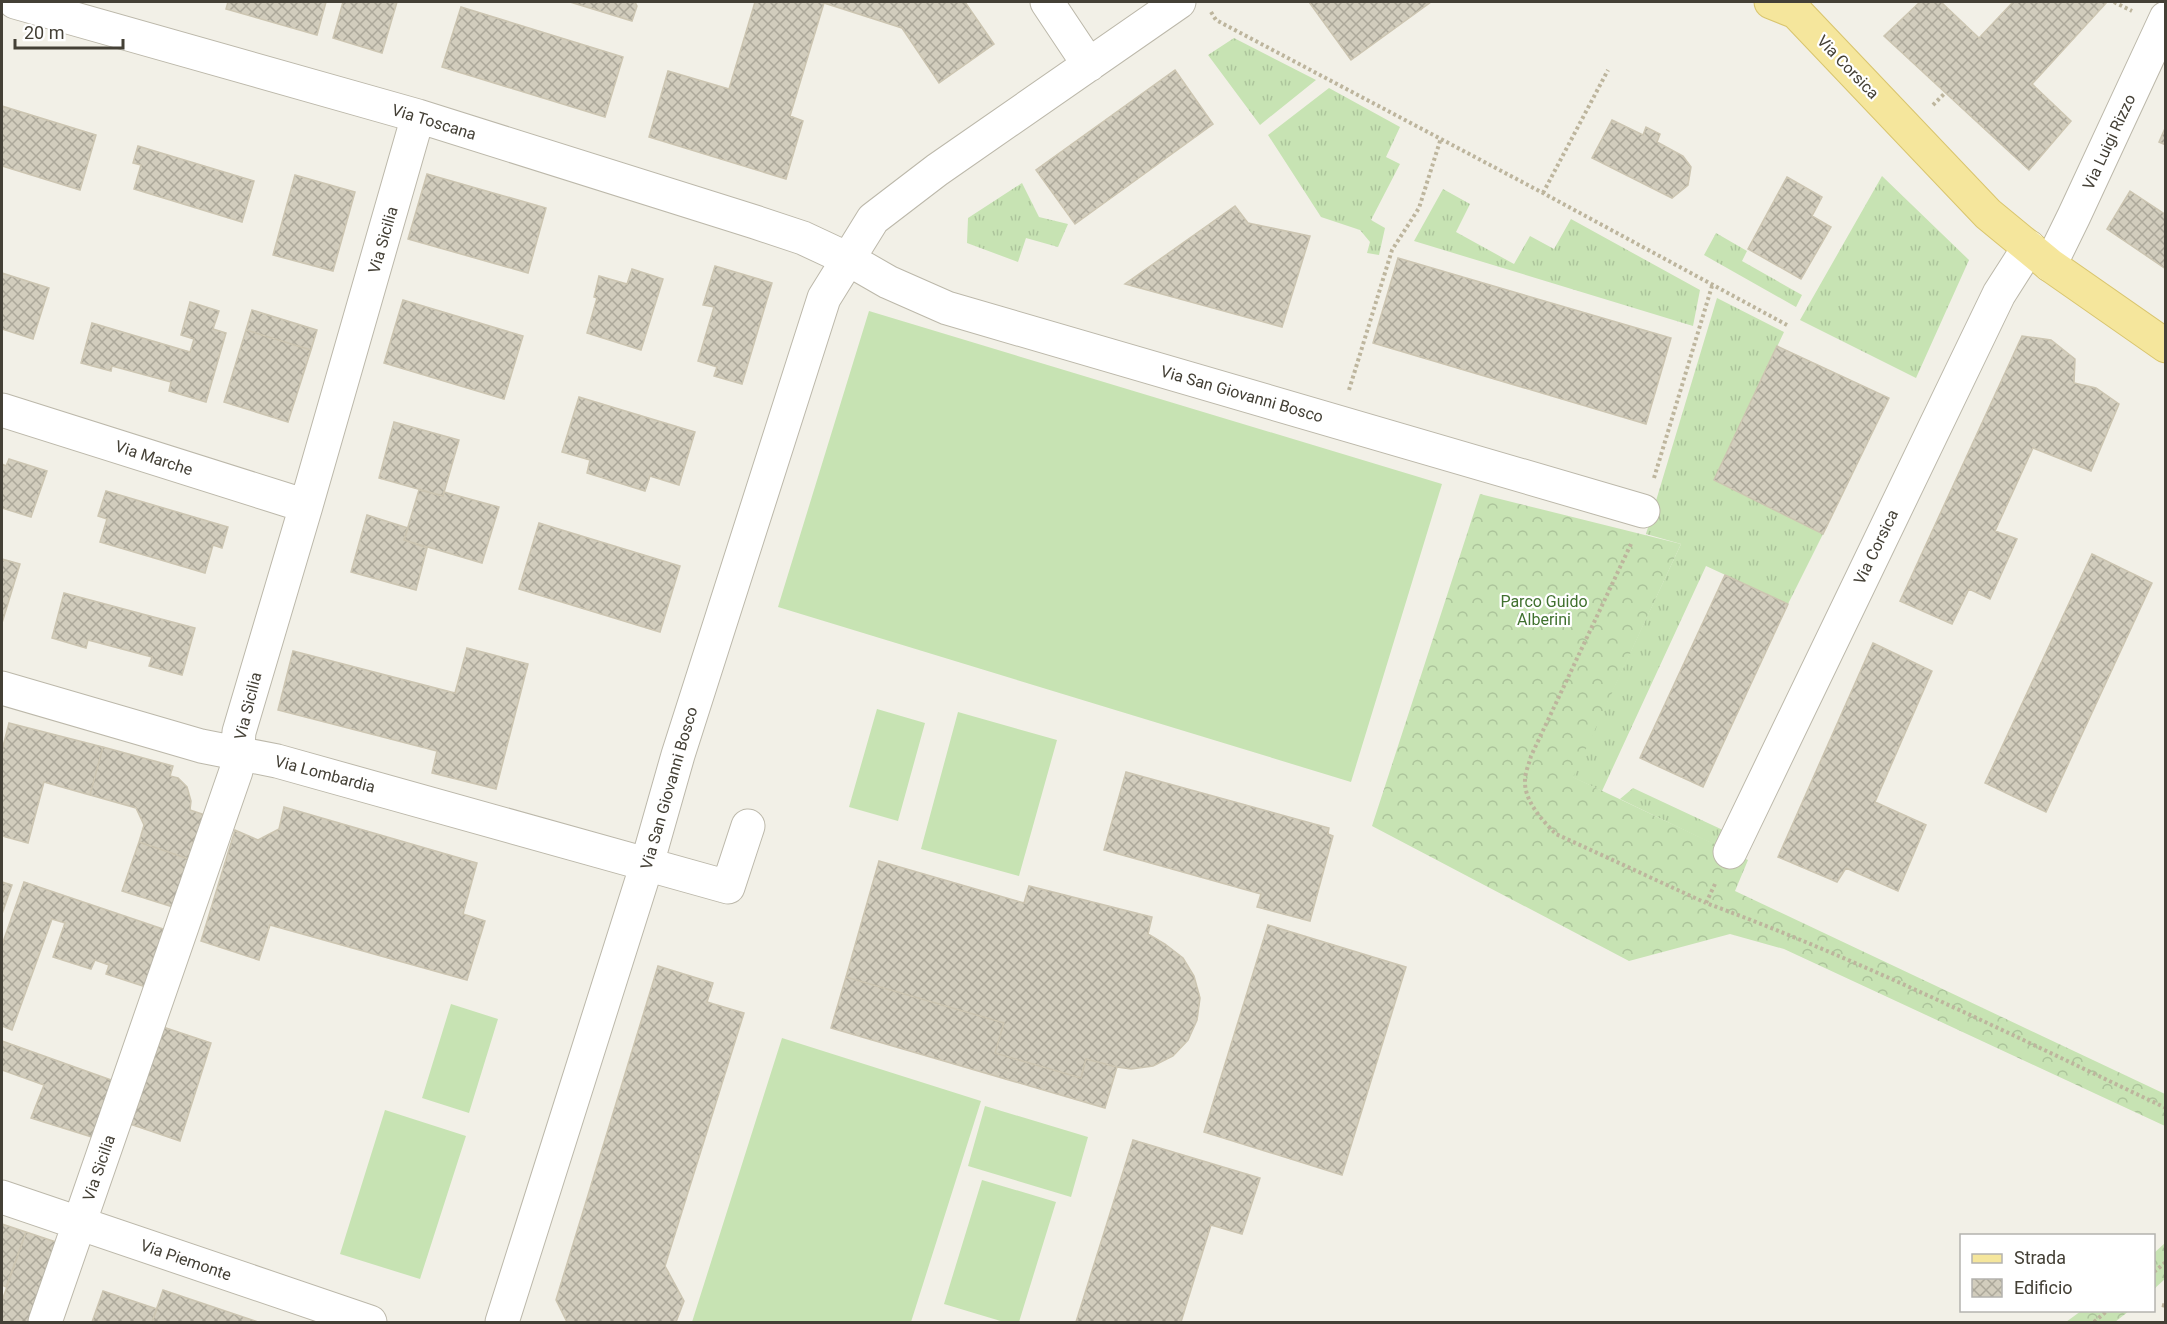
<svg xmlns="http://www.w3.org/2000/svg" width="2167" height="1324" viewBox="0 0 2167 1324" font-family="Roboto,sans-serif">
	<defs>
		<pattern id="grass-tufts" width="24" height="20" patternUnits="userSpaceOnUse" patternTransform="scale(1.5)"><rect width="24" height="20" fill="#c7e3b3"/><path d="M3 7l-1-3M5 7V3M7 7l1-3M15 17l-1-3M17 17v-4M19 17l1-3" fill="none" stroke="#acc49b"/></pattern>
		<pattern id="forest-crowns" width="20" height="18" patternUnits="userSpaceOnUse" patternTransform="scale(1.5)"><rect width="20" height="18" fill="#c7e3b3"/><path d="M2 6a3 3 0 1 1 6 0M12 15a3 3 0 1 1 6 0" fill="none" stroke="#acc49b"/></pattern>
		<pattern id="building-cross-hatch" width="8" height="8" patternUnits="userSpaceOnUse" patternTransform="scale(1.5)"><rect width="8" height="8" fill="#d2cdbd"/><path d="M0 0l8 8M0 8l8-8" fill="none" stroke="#aca89a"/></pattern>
	</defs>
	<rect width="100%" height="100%" fill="#f2f0e7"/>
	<path fill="url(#grass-tufts)" d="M1234,38L1316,80L1260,125L1208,55Z
		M1329,88L1400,127L1386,157L1400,164L1371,220L1385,228L1379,255L1367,253L1370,242L1360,230L1321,217L1268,135Z
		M1882,176L1969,260L1916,378L1800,320Z
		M1022,183L1039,217L1068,224L1058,247L1026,238L1018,262L967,243L968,218Z
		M1443,189L1470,204L1456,232L1514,264L1530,236L1554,249L1571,219L1700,290L1693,326L1414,241Z
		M1716,233L1747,251L1742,261L1802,295L1796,307L1704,255Z
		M1717,298L1784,332L1714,480L1823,534L1788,604L1706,566L1602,791L1572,777L1681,544L1646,534Z
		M1633,788L1725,831L1717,846L1620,799Z"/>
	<path fill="url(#forest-crowns)" d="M1480,494L1681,544L1573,777L1748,860L1735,891L2165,1094V1126L1784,949L1730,934L1629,961L1372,826Z
		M2165,1243V1279L2154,1289V1253Z
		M2081,1311V1310L2129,1311L2115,1322H2066Z"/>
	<path fill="#c7e3b3" d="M869,311L1442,484L1351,782L778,607Z
		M877,709L925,723L898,821L849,807Z
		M958,712L1057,740L1019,876L921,849Z
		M451,1004L498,1019L469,1113L422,1098Z
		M782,1038L981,1101L911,1322H692Z
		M985,1106L1088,1137L1071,1197L968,1166Z
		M385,1110L466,1136L420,1279L340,1254Z
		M982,1180L1056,1202L1019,1322H1004L944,1304Z"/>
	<path fill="url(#building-cross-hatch)" stroke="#ccc5b1" stroke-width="1.5" d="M228,2H326L317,35L226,9Z
		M343,2H397L382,53L333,38Z
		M570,2H635L637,6L632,21Z
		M755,2H965L994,44L939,83L902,28L824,3L790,116L803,121L786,179L649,137L668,71L729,89Z
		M1309,2H1431L1351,60Z
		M1920,2H1941L1979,38L2013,2H2107L2032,84L2071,121L2029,170L1884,36Z
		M461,7L623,57L605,117L442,67Z
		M1175,70L1213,124L1075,224L1036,170Z
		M2,106L96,135L80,190L2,166Z
		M1612,120L1643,135L1646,127L1660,134L1657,142L1683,156L1691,167L1688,185L1672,198L1592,158Z
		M2166,126V145L2159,142Z
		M138,146L254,181L242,222L134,189L141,165L133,163Z
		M427,174L546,208L528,273L408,239Z
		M295,175L355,192L333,271L273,255Z
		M1787,177L1822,197L1812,216L1831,227L1801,279L1748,249Z
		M2130,191L2166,215V269L2107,229Z
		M1235,206L1248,223L1310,236L1282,327L1125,284Z
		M1398,258L1671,338L1646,424L1373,343Z
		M715,266L772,283L742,384L714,376L717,367L698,361L714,307L703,305Z
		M632,269L663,279L641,350L587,333L597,298L594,297L599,276L627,284Z
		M2,273L49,288L33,339L2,329Z
		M403,300L523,336L504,399L384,363Z
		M190,302L219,311L213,329L226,333L206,402L169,391L171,382L112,366L111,371L81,363L92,323L190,352L194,339L181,335Z
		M252,310L317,330L311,350L246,330Z
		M246,330L311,350L288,422L224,402Z
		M2022,336L2051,340L2075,359L2074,383L2096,388L2119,404L2091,471L2033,448L1995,531L2017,539L1990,599L1969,589L1952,624L1900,601Z
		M1777,346L1889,398L1823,534L1714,480Z
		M579,397L695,432L679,485L650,476L645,491L587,473L590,460L562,452Z
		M394,422L459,440L443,496L379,478Z
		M9,459L47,471L31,517L2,508V464L6,466Z
		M419,490L443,496L444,492L499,507L482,563L404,540Z
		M106,491L228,527L222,548L213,545L205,573L100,542L107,519L98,516Z
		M367,515L408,528L404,540L427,548L416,590L351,572Z
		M539,523L680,566L660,632L519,589Z
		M2092,554L2152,583L2046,812L1985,783Z
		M2,559L20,564L2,623Z
		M1725,575L1788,604L1703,787L1640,758Z
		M64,593L195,628L182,675L149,666L152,657L88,640L86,648L52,638Z
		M1873,643L1932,671L1875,802L1926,825L1898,891L1846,868L1837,882L1778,857Z
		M467,648L528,664L496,789L432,773L437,751L278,710L293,651L455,693Z
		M9,723L103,747L90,795L44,782L28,843L2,836V750Z
		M103,747L173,766L170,776L178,778L187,787L191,801L190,810L205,815L189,859L139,842L144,825L136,808L90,795Z
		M1126,772L1329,828L1328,834L1333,836L1310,921L1257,907L1261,894L1104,850Z
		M284,807L477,863L463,914L485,921L467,980L270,925L259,960L201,941L235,830L258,840L279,829Z
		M139,842L189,859L173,907L122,891Z
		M879,861L1024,903L1029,886L1152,917L1148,934L1165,944L1183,958L1194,976L1200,998L1197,1020L1188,1040L1173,1056L1153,1066L1131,1069L1117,1067L1086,1059L1081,1078L995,1053L1004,1023L846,977Z
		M2,882L12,885L2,914Z
		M24,882L166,930L146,987L106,974L109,965L95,960L91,969L53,957L65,923L52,919L12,1030L2,1026V945Z
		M1268,925L1406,967L1342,1175L1204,1132Z
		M658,966L713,983L707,1002L744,1013L665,1266L684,1301L676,1322H567L556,1300Z
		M846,977L1004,1023L995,1053L1081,1078L1086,1059L1117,1067L1105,1108L831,1028Z
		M160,1026L211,1043L180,1141L127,1123Z
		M2,1041L114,1081L95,1138L31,1118L44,1085L2,1070Z
		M1133,1140L1260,1178L1242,1234L1211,1225L1181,1322H1076Z
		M2,1224L26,1232L6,1287L2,1285Z
		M26,1232L56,1242L28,1322H2V1301Z
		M163,1290L258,1322H152Z
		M103,1291L157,1309L152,1322H92Z"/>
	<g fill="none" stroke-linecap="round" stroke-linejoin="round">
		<defs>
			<path id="minor" d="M15,2L418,116L755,222L803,238L848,259L888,282L947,308L1643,511
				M1047,2L1089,65
				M2050,265L2074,216L2166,18
				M2,410L306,506
				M2,688L201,746L277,761L728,887L748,826
				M1730,852L1999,294L2029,247
				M2,1197L370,1322
				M45,1322L236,771L239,732L306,506L418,116
				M502,1322L647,864L678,755L824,298L873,219L937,170L1179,2"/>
			<path id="major" d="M1771,2L1796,12L1988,214L2050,265L2166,346"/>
		</defs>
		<use href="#minor" stroke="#bcb8aa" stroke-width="35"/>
		<use href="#major" stroke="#d9c56e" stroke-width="35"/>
		<path stroke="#bdb59d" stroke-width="4" stroke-dasharray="3 3" stroke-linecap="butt" d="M2114,2L2132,11
			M1211,12L1216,20L1543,193L1787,325
			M1933,105L1945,93
			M1543,193L1608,70
			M1349,390L1392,250L1419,208L1441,138
			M1654,478L1712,286
			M1631,544L1531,756C1529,764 1525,773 1525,780C1524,801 1542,820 1556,834L1706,903
			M1715,884L1706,903C1864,961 2014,1036 2166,1108
			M2154,1272L2166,1262
			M2162,1305L2166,1306
			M2094,1322L2108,1310"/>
		<use href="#minor" stroke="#fff" stroke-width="33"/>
		<use href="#major" stroke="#f5e69c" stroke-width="33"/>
	</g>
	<g text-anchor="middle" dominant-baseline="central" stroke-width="4.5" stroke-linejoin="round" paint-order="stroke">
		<g font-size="16" fill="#444036" stroke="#fff">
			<text transform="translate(1848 67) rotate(46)">Via Corsica</text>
			<text transform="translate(434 122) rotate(17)">Via Toscana</text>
			<text transform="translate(2109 142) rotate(-65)">Via Luigi Rizzo</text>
			<text transform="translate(383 240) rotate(-74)">Via Sicilia</text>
			<text transform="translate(1242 394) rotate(16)">Via San Giovanni Bosco</text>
			<text transform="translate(154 458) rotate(18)">Via Marche</text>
			<text transform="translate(1876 547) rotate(-64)">Via Corsica</text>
			<text transform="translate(248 706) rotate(-76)">Via Sicilia</text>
			<text transform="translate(325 774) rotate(15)">Via Lombardia</text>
			<text transform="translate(669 788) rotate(-74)">Via San Giovanni Bosco</text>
			<text transform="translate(99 1168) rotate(-71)">Via Sicilia</text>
			<text transform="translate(186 1260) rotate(19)">Via Piemonte</text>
		</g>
		<g font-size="16" fill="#40712f" stroke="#fff">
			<text x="1544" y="601">Parco Guido<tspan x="1544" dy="18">Alberini</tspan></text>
		</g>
	</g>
	<rect width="2167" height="1324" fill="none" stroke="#444036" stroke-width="6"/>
	<rect x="1960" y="1234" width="195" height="78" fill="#ffffff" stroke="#b4b3af" stroke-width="1.5"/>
	<rect x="1972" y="1254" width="30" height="9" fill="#f5e69c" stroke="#b4b3af" stroke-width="1.5"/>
	<text x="2014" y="1264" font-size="18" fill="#444036">Strada</text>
	<rect x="1972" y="1279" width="30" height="18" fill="url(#building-cross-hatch)" stroke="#b4b3af" stroke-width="1.5"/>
	<text x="2014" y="1294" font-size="18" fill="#444036">Edificio</text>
	<path d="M15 39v9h108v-9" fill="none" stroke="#444036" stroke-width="3"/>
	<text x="24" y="39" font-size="18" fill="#444036" stroke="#ffffff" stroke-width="4.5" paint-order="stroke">20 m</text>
</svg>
